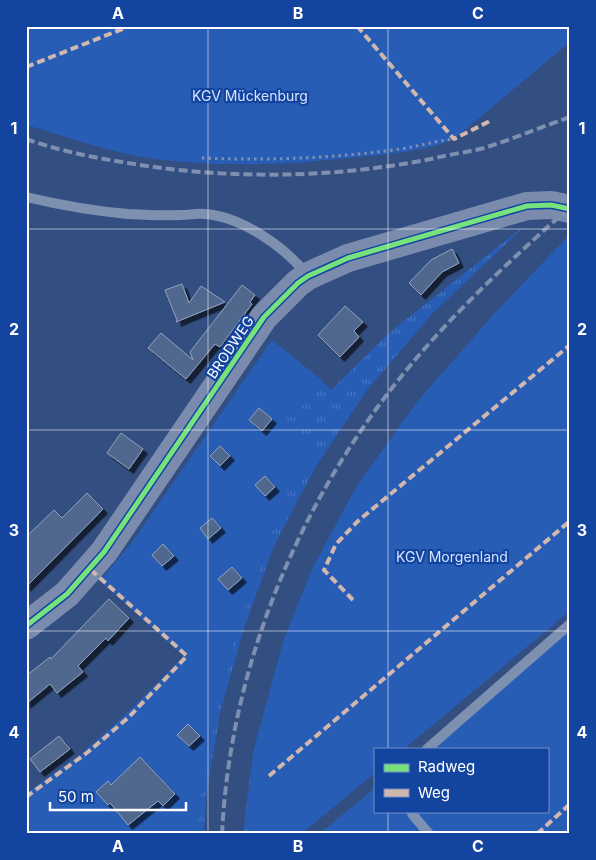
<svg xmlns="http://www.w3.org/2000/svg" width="596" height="860" viewBox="0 0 596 860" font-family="Inter,sans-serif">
	<defs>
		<pattern id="grass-tufts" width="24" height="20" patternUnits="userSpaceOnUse" patternTransform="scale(1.25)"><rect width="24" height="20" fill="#285db6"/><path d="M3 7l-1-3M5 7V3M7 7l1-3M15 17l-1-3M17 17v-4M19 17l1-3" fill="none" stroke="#4875c1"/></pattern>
		<filter id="shadow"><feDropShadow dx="4.5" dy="4.5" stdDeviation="0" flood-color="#0009"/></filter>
	</defs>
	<rect width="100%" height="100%" fill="#334e80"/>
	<path fill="url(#grass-tufts)" d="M528,223L433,313L367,390L316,466L274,546L245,625L220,713L206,798L204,834H196L206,757L235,637L284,498L313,452L280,414L318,377L331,390L390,332Z
		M253,752L247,834H243Z"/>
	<path fill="#285db6" d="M26,26H570V42L454,139C424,152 389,154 357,157C288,165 217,168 148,158C108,152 65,136 26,125Z
		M570,234V611L404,749H375V773L301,834H247L253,752L284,639L312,569L356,487L417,402L493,315Z
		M272,340L318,377L281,414L313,452L284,498L235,637L206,757L196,834H26V793L81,754L130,710L184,656L100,581L132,542Z
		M570,627V834H319L375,788V811H547V749H422Z"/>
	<path fill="#51678e" stroke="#93a3be" filter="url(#shadow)" d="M452,249L459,263L442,272L421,295L409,283L431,260Z
		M182,284L189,303L201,286L225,302L176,322L177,320L165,290Z
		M242,285L255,295L250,302L252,304L220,347L215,344L186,379L148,348L161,333L193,360L190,352Z
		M345,306L363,322L354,331L359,337L340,357L318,335Z
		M259,408L272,419L262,431L249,420Z
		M121,433L143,449L129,469L107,453Z
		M220,446L230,456L220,466L210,456Z
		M265,476L275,487L265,496L255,485Z
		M87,493L103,509L26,587V537L54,510L62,518Z
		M212,518L221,528L208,539L200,528Z
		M163,544L174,556L162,566L152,555Z
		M232,567L242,578L228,590L218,579Z
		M109,599L129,618L108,641L106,638L78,666L83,672L57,693L50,684L26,704V676L50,657L51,659Z
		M188,724L200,736L189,746L177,735Z
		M59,736L70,749L40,772L30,759Z
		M140,757L175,794L163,806L158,801L128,825L110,803L108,805L96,792L108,781L111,785Z"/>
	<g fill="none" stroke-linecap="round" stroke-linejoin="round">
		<path stroke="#7e90b0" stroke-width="3" stroke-dasharray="2.5 4" stroke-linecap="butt" d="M202,158C268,161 335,158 401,149C419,146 436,141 454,139"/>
		<path stroke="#7e90b0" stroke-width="10" d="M26,197C60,205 93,211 128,214C146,215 164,216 182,215C189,215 197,213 204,214C241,216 285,247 307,275
			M427,749L570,624
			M411,811L413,815L429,834"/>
		<path stroke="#7a8bae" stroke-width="28" d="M26,626L67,594L104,552L264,317L298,283L308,276L348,258L527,206L551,205L570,209"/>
		<path stroke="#7e8faf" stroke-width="4" stroke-dasharray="9 4" stroke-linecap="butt" d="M26,139C57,150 90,157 122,162C226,180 332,179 436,158C451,154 468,152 484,148C513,139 541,127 570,117
			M222,834C230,665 301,496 409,367C457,309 514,257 570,207"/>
		<path stroke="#d1b7ad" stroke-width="4" stroke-dasharray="8 4" stroke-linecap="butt" d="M357,26L454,139L490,121
			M26,67L130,26
			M353,600L324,570L336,544L358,521L570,345
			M269,776L570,521
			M26,797L88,752L129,717L187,656L90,569
			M537,834L570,804"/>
		<defs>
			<path id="cycleway" d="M26,626L67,594L104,552L264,317L298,283L308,276L348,258L527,206L551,205L570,209"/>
		</defs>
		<use href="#cycleway" stroke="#1345a0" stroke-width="8"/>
		<use href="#cycleway" stroke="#77e17e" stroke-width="5"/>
	</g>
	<path fill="none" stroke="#fff" stroke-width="1" stroke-opacity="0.55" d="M208,26V834M388,26V749M26,229H570M26,430H570M26,631H570M388,811V834"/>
	<g text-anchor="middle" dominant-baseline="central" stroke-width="4.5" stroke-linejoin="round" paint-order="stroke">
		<g font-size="14" fill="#d5e4fe" stroke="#1345a0">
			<text x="250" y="95">KGV Mückenburg</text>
			<text x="452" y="556">KGV Morgenland</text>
		</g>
		<g font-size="14" fill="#fff" stroke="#1345a0">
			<text transform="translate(230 347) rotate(-56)">BRODWEG</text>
		</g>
	</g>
	<rect width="596" height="860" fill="none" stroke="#1345a0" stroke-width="55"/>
	<rect x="374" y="748" width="175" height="65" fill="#1345a0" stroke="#718fc6"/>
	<rect x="384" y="764" width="25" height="8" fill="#77e17e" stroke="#718fc6"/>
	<text x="418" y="772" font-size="15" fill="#ffffff">Radweg</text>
	<rect x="384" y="789" width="25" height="8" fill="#d1b7ad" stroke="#718fc6"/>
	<text x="418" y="798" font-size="15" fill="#ffffff">Weg</text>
	<path d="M50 802v8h136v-8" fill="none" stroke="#ffffff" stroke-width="2.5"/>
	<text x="58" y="802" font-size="15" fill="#ffffff" stroke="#1345a0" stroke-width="4" paint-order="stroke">50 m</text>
	<rect x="28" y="28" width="540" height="804" fill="none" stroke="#fff" stroke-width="2"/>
	<g font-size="16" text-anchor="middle" font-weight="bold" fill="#fff">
		<text x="118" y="19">A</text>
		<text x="298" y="19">B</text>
		<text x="478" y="19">C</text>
		<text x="14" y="134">1</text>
		<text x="582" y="134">1</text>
		<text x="14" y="335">2</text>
		<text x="582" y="335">2</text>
		<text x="14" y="536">3</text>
		<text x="582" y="536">3</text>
		<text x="14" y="738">4</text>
		<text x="582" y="738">4</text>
		<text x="118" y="852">A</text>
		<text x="298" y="852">B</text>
		<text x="478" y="852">C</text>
	</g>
</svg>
